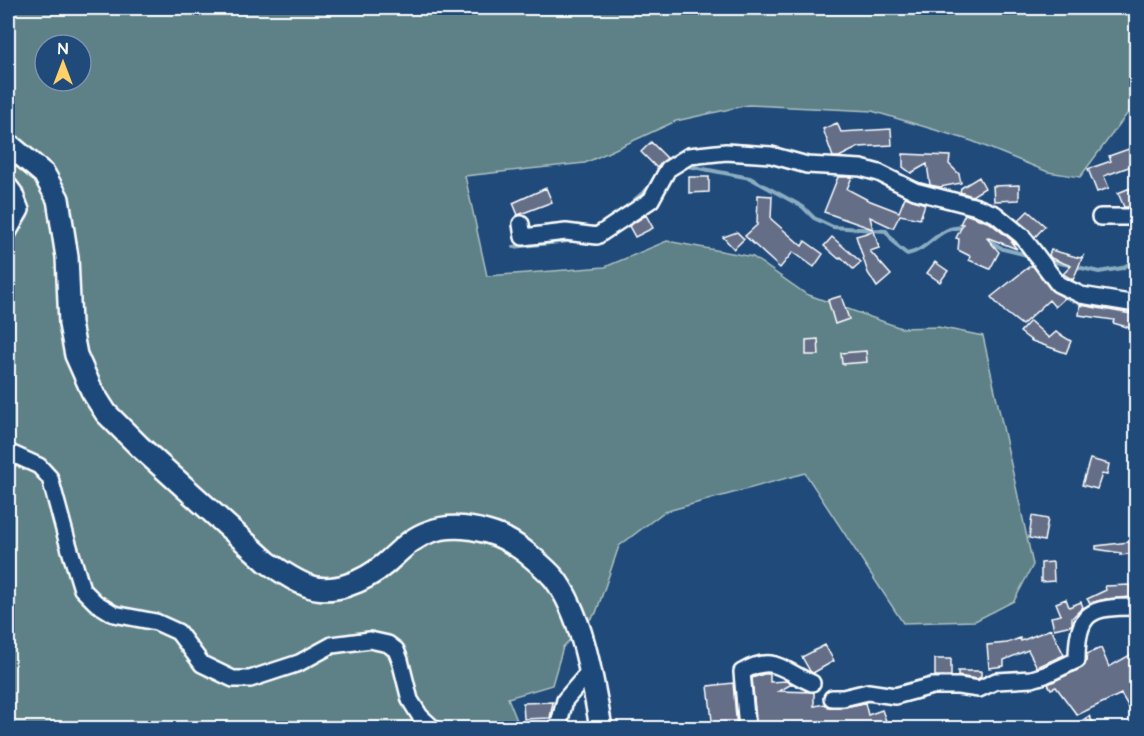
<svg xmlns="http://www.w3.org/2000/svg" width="1144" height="736" viewBox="0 0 1144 736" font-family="'Architects Daughter',sans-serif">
	<rect width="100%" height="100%" fill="#1f4a7a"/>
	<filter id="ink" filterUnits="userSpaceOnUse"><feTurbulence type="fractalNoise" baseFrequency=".0167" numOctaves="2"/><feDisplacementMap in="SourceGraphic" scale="12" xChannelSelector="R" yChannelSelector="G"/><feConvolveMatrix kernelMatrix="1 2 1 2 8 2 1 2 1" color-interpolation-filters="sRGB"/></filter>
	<g filter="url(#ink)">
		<path fill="#5d8186" stroke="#aec0c2" stroke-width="1.5" fill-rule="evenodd" d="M8,8H1136V102L1080,177L1048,172L972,141L872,111L748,105L676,121L585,163L465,176L487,276L605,267L667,241L753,257L806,294L901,328L938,327L983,336L1033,565L1014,601L975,621L903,623L805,473L664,512L619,546L596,613L563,647L552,685L508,698L520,728H8ZM45,45H81V81H45Z"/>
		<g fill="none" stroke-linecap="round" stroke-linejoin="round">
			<path stroke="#8badc1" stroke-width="4" d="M683,165L750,178L803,207L814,218L833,227L886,231L897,246L907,254C931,250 937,224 966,228
				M627,210C631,200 645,193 652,184
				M988,240L1003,249L1031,256
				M513,247L578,240
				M1047,260L1099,272L1122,268L1136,260"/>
		</g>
		<path fill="#656e87" stroke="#fff" stroke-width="1.5" d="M837,123L841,132L891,129L892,145L859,147L839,157H833L823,129Z
			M651,142L667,158L657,168L641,152Z
			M1137,146V164L1104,176L1109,188L1097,192L1088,169L1111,161L1109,156Z
			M903,154L950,156L949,164L959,174L961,183L940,187L930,185L927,164L911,173L903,167Z
			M689,177H709V192L689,193Z
			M838,177H852L847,189L868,200L899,212L905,197L925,204L920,219L900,215L893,228L870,217L873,229L824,212Z
			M979,177L985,188L972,196L960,192L961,188Z
			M1019,185V200L994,201L993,186Z
			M546,188L552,202L518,215L513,203Z
			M1130,188L1137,204V207H1124L1118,193Z
			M758,195L772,196L771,219L802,246L805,241L823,254L814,267L793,252L780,268L745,236L757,225Z
			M1028,211L1045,226L1035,237L1018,221Z
			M965,214L990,223L1015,243L1016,244L1011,242L1017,249L986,237L999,252L990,269L969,260L970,256L958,250L959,239L956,238L963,224H960Z
			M646,215L653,228L635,237L629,226Z
			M874,231L879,248L870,251L891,275L877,287L868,273L856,236Z
			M737,232L744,239L734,249L723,237Z
			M832,237L861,262L853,269L841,257L839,259L824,246Z
			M1051,250L1080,258L1083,256L1073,280L1063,274L1071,266L1051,258L1049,255Z
			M935,262L948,271L940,282L927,273Z
			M1030,266H1033L1051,290L1065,298L1055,307L1049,300L1022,325L1005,312L991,297Z
			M841,296L849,319L835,324L828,300Z
			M1080,305L1137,315V330L1113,323L1114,320L1079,315Z
			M1030,321L1049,338L1056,332L1071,341L1066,353L1032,341L1020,332Z
			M818,339L819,355H806V340Z
			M866,351L867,362L842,364L841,353Z
			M1090,459L1109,464L1107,475L1102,474L1097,489L1082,485Z
			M1032,516L1048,519L1044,541L1029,538Z
			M1137,541V553L1120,555L1121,553L1096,549V546Z
			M1053,562L1054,581L1041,582V563Z
			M1130,585L1131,597L1106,599L1090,603L1087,599L1106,590L1105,586Z
			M1066,599L1069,607L1081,602L1083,607L1072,618V625L1054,629L1051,617L1061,615L1056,603Z
			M1051,629L1064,655L1037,667L1028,650L1004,660V666L989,668L987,645L1007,643L1020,638L1021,641Z
			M825,645L834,661L813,673L810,671L802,657Z
			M1101,648L1109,667L1137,651V721L1121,694L1077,715L1056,687L1051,689L1048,684L1082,668L1085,665L1087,654Z
			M935,659H951V676H935Z
			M958,671H981V677L977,679L958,676Z
			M764,674H770V682L786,681L792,684L779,691L814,692V706L825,704L828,707L840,708L865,703L868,715L882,710L889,729H757L752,678Z
			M733,683L737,729H713L708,686Z
			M553,702L550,718L524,719L523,703Z
			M1089,716L1097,729H1069Z"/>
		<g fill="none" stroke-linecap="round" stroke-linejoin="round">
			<defs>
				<path id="street" d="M8,184L14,192L21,210L8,233
					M1100,217H1136
					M521,224L523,237L566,232L597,236L651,200L668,169L689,156L726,152L771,155L807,165L861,168L879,173L915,191L977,207L995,214L1022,236L1058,284L1081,295L1136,304
					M8,452L39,466L50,478L66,537L82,589L96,603L114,614L156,622L178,632L202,664L233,679H250L299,663L332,645L370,640L388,644L396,650L400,660L410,700L420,716L433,728
					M832,698H843L868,692L895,696L932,686H958L979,689L996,681L1032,679L1045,675L1077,660C1077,611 1090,607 1136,607
					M558,728L565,700L589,672
					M747,728L742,672C774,653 783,671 812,683"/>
				<path id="secondary" d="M8,144L44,174L58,199L67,257L70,324L76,355L92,391L106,413L139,446L267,562C279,570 291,579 306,585C332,596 365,581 385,564C399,552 411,538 429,532C447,525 469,527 487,532C506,537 520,547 534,559C541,565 548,571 554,578C583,615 593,683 601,728"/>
			</defs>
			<use href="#street" stroke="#fff" stroke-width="20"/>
			<use href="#secondary" stroke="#fff" stroke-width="26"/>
			<use href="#street" stroke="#1f4a7a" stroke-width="15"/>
			<use href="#secondary" stroke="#1f4a7a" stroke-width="21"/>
		</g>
	</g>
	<rect width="1144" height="736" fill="none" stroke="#1f4a7a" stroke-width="30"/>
	<rect x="15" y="15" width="1114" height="706" fill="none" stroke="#fff" stroke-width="2" filter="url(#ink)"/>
	<g transform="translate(63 63)"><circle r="28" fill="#1f4a7a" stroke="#7992af" stroke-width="1.5"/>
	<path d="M0-4.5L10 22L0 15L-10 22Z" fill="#ffd166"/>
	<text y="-9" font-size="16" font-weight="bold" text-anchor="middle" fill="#ffffff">N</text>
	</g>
</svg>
